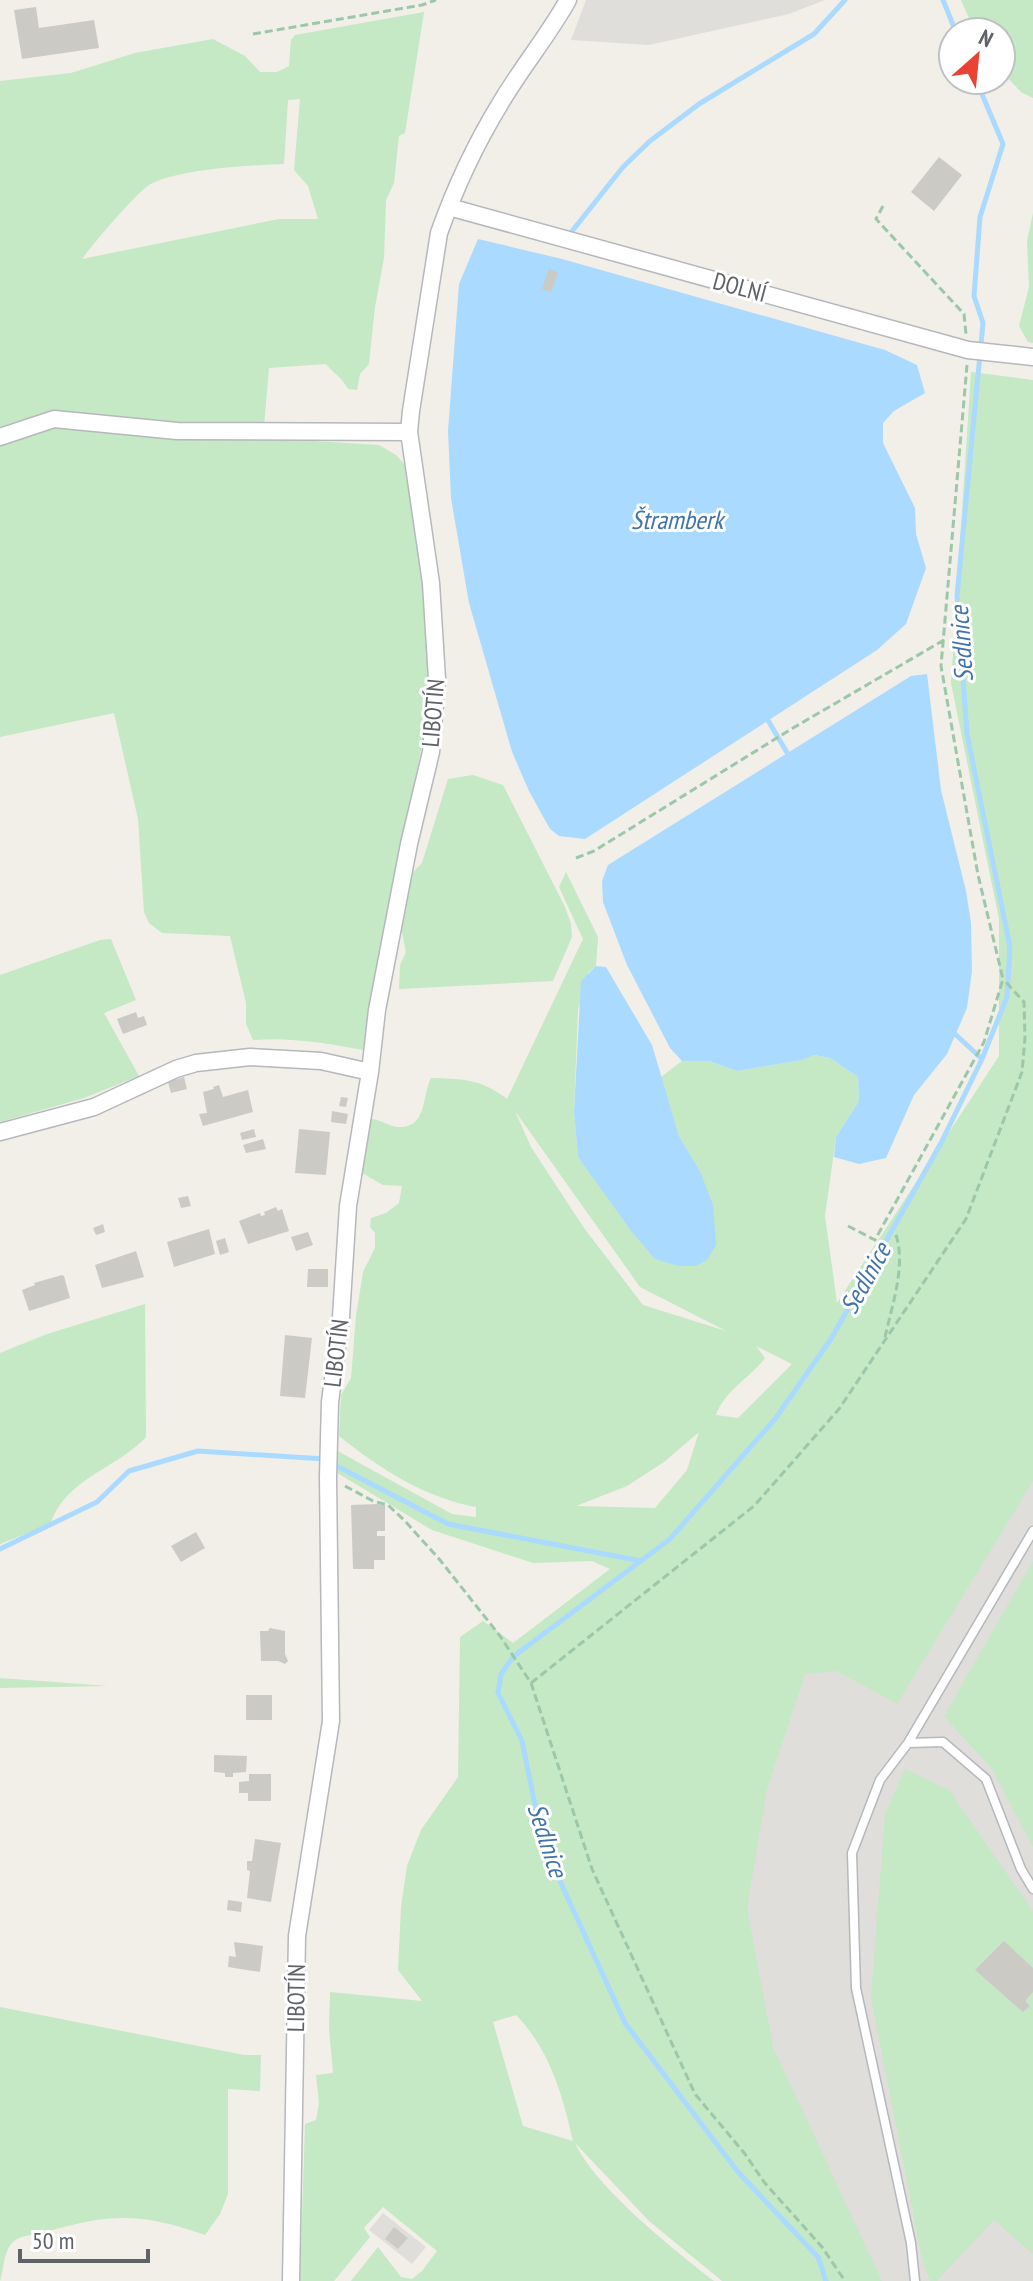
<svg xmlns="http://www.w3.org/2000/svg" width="1033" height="2281" viewBox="0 0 1033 2281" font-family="'PT Sans Narrow',sans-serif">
	<rect width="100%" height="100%" fill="#f1efe8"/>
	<path fill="#e0deda" d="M586,0H825L789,14L649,45L571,40Z
		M1033,1330V2281H854L818,2216L679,1737Z
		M383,2213L426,2247L412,2264L369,2230Z"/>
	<path fill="#c5e8c5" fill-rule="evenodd" d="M961,0H1033V98L1021,92L1001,71V32H975Z
		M424,12L405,133L399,136L394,183L386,200L384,258L375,307L369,364L360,374L357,390L348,389C342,377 334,374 326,364L269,368L263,438L379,445L396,455L406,466L426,599L429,660L426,724L363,1050C327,1043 289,1037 253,1040L246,1024V1003L230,936L162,933L149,923L144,912L138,819L114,713L0,737V81L71,73L135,53L213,39L245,56L260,72H277L289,66L291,40L295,35ZM300,99L294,170L308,186L318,219H279L82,259C93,244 135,194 149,185C176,169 252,165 284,164L288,100Z
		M1033,213V343L1028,342L1019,326L1029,287L1027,241Z
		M971,372L1033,380V1481L897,1704L837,1671L805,1674L767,1789L747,1908L773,2047L882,2281H722L649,2221L575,2143C595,2187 674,2250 714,2281H351L378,2247L401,2277L412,2279L422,2271L437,2251L383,2207L364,2228L370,2237L334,2281H300L305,2124L316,2120L319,2103L316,2075L333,2073L329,2029L330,1992L422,2001L398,1970L401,1907L407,1866L421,1830L458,1777L460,1637L483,1621L513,1643L610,1569L592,1561L533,1563L432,1530L334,1471V1449L452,1514L476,1517V1507C425,1498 379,1468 339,1436L341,1395L351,1378L356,1316L363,1272L375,1248V1233L370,1227L371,1218L386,1213L399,1203L402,1186L383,1185L362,1173L370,1119C381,1119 388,1127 400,1127C427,1127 422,1096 431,1078C463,1079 482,1079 507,1099L583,939L559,887L566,872L598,937L596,966L588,973L578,1010L574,1112L578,1157L606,1193L700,1171L679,1136L661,1077L682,1061H709L737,1071L802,1060L813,1055L830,1058L858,1077L859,1101L836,1137L825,1216L837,1303L999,1056V919L951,683ZM515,1111L640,1287L726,1331L643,1305L584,1228L531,1147ZM756,1346L792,1364L738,1418L716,1415C725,1390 749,1379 765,1358ZM699,1432L687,1470L655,1508L576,1506L627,1486L664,1462ZM516,2015C549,2048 563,2096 573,2141L523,2126L493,2022Z
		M473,775L503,785L565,907L571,924L572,937L553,981L399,989L400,965L406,952L399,918L413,872L422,863L448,779Z
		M111,939L136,1000L104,1013L139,1076L84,1098L0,1122V975L100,940Z
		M145,1304L146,1437C115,1470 67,1477 50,1524L0,1544V1353L47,1334Z
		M1033,1561V1847L992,1769L944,1716Z
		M0,1678L108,1686L0,1688Z
		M905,1769L949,1790L1033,1911V2254L994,2220L937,2281H930L922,2259L871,1997L885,1814Z
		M0,2007L244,2055H261L260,2091L228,2089V2194L220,2214L205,2235C143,2213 111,2213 49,2231C39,2234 21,2235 14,2241C3,2251 4,2269 0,2281Z"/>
	<path fill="#aadaff" d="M478,239L562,259L885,350L917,365L925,393L894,411L883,423V443L915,508L916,534L926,568L906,624L877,650L585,839L559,836L550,829L529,791L512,752L469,603L451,498L448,431L459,284Z
		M927,674L941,790L966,891L971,923L972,971L967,1008L947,1054L914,1095L886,1158L859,1164L834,1157L836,1137L859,1101L858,1077L830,1058L814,1055L802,1060L737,1071L709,1061H682L670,1048L627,965L603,902L602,881L608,865L911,676Z
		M596,966L606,967L652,1045L679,1136L700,1171L713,1205L716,1245L707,1260L696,1266H679L655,1259L632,1232L578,1157L574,1112L581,981Z"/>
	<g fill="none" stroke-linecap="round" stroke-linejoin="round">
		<path stroke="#aadaff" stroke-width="5" d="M943,0L956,32
			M569,235L623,167L650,141L699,104L814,34L845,0
			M766,717L789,756
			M954,1033L982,1059
			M333,1464L448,1524L641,1561
			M0,1549L97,1502L129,1471L198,1451L325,1459
			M826,2281L818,2257L738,2172L625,2023L543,1844L522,1741L498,1693L501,1674L514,1656L670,1539L775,1419L831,1339L941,1143L982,1059L1007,997L1010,947L967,734L957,596L983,323L974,296L980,217L1003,144L976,80"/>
	</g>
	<path fill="#cccac5" d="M36,7L39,28L94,20L99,48L22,59L14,10Z
		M939,157L962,175L934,211L911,192Z
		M549,269L558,273L551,292L542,289Z
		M136,1012L138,1018L144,1016L147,1025L123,1034L117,1019Z
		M184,1077L187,1089L171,1093L168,1082Z
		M219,1085L223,1097L248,1090L253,1112L203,1126L199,1114L207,1113L203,1092L214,1089L213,1087Z
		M341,1097L348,1098L346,1107L339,1106Z
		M332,1111L348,1114L346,1124L331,1122Z
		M254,1129L256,1137L242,1140L240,1133Z
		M299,1129L330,1132L326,1175L295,1173Z
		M263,1139L266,1149L246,1153L243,1145Z
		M188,1196L191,1206L181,1208L178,1198Z
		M276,1207L278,1211L282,1209L289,1231L248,1244L239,1221L260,1213L261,1216L265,1215L264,1212Z
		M103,1224L105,1232L96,1235L93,1228Z
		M209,1229L215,1254L174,1267L167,1242Z
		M308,1232L313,1245L296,1251L291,1237Z
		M225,1238L229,1252L220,1255L216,1241Z
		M136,1251L144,1277L102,1288L95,1265Z
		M308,1269H328V1287H307Z
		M62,1275L64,1276L70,1298L29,1311L22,1290L35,1285L34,1283Z
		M285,1335L312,1338L305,1398L280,1396Z
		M378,1504L385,1505V1531H377V1536H385V1560H374V1569H353L351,1505Z
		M196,1532L205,1548L181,1562L171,1546Z
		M270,1628L285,1631V1654L288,1661L285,1664L278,1661H261L260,1631H268Z
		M246,1695H272V1720H246Z
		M214,1755L247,1756L246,1772L233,1773V1777H225V1773L214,1772Z
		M249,1774H271V1801H248V1793H239V1782L249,1781Z
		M255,1839L281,1843L271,1902L247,1898L250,1871L247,1870V1861H252Z
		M228,1900L242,1902L241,1912L227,1910Z
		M1004,1941L1033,1968V1992L1025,2001L1030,2006L1023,2012L975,1970Z
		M234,1942L263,1946L260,1972L228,1967L229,1956L236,1957Z
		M394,2227L408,2238L398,2249L385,2239Z"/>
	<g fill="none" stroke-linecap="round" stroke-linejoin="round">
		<defs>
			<path id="lane" d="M908,1743L1033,1531
				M915,2281L911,2243L856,1988L852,1853L880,1780L908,1743L943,1742L986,1779L1021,1869L1033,1889"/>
			<path id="street" d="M449,207L968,350L1033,357
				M0,437L54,419L177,431L409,432
				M0,1132L94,1107L176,1069L196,1063L250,1057L321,1061L370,1072
				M291,2281L297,1936L331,1721L328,1477L330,1402L341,1317L348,1206L370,1072L377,1010L409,844L431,752L437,679L431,583L409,432L411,411L439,233C455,188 475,145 500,104C521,68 548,36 568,0"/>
		</defs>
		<use href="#lane" stroke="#b5b8bc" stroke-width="11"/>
		<use href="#street" stroke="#b5b8bc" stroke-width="19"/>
		<path stroke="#9cc7a9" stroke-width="3" stroke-dasharray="8 4" stroke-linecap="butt" d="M253,34L422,5L436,0
			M883,206L876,219L964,314L966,334
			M576,858L594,851L793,728L944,640
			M848,1226L875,1240L984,1042L1003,979L978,875L941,666L967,365
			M885,1337C892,1305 907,1264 895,1232
			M345,1486L373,1501L388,1505L405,1521L440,1560L500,1636L531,1683L592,1869L695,2094L745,2154L764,2182L822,2247L845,2281
			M531,1683L754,1506L839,1409L966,1219L1022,1072L1025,1038L1024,1002L1004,980"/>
		<use href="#lane" stroke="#fff" stroke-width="8"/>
		<use href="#street" stroke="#fff" stroke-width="16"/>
	</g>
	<g text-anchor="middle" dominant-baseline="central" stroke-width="6" stroke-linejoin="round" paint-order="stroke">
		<g font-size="24" fill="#5f6368" stroke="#fff">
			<text transform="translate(740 287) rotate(15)">DOLNÍ</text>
			<text transform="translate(433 713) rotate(-85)">LIBOTÍN</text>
			<text transform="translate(336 1353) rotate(-83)">LIBOTÍN</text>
			<text transform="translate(296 1998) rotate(-89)">LIBOTÍN</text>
		</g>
		<g font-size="26" font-style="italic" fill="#4174aa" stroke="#fff">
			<text x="677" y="519">Štramberk</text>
			<text transform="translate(961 644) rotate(-94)">Sedlnice</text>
			<text transform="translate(865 1278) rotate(-61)">Sedlnice</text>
			<text transform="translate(548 1840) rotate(72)">Sedlnice</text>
		</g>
	</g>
	<g transform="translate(977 56) rotate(27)"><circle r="38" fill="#ffffff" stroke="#bfc1c3" stroke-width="2"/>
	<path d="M0-6L14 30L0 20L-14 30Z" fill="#ea4335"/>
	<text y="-12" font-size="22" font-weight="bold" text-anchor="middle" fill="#5f6368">N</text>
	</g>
	<path d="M20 2249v12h128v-12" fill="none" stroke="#5f6368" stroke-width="4"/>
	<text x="32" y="2249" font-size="24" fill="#5f6368" stroke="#ffffff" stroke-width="6" paint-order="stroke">50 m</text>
</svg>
